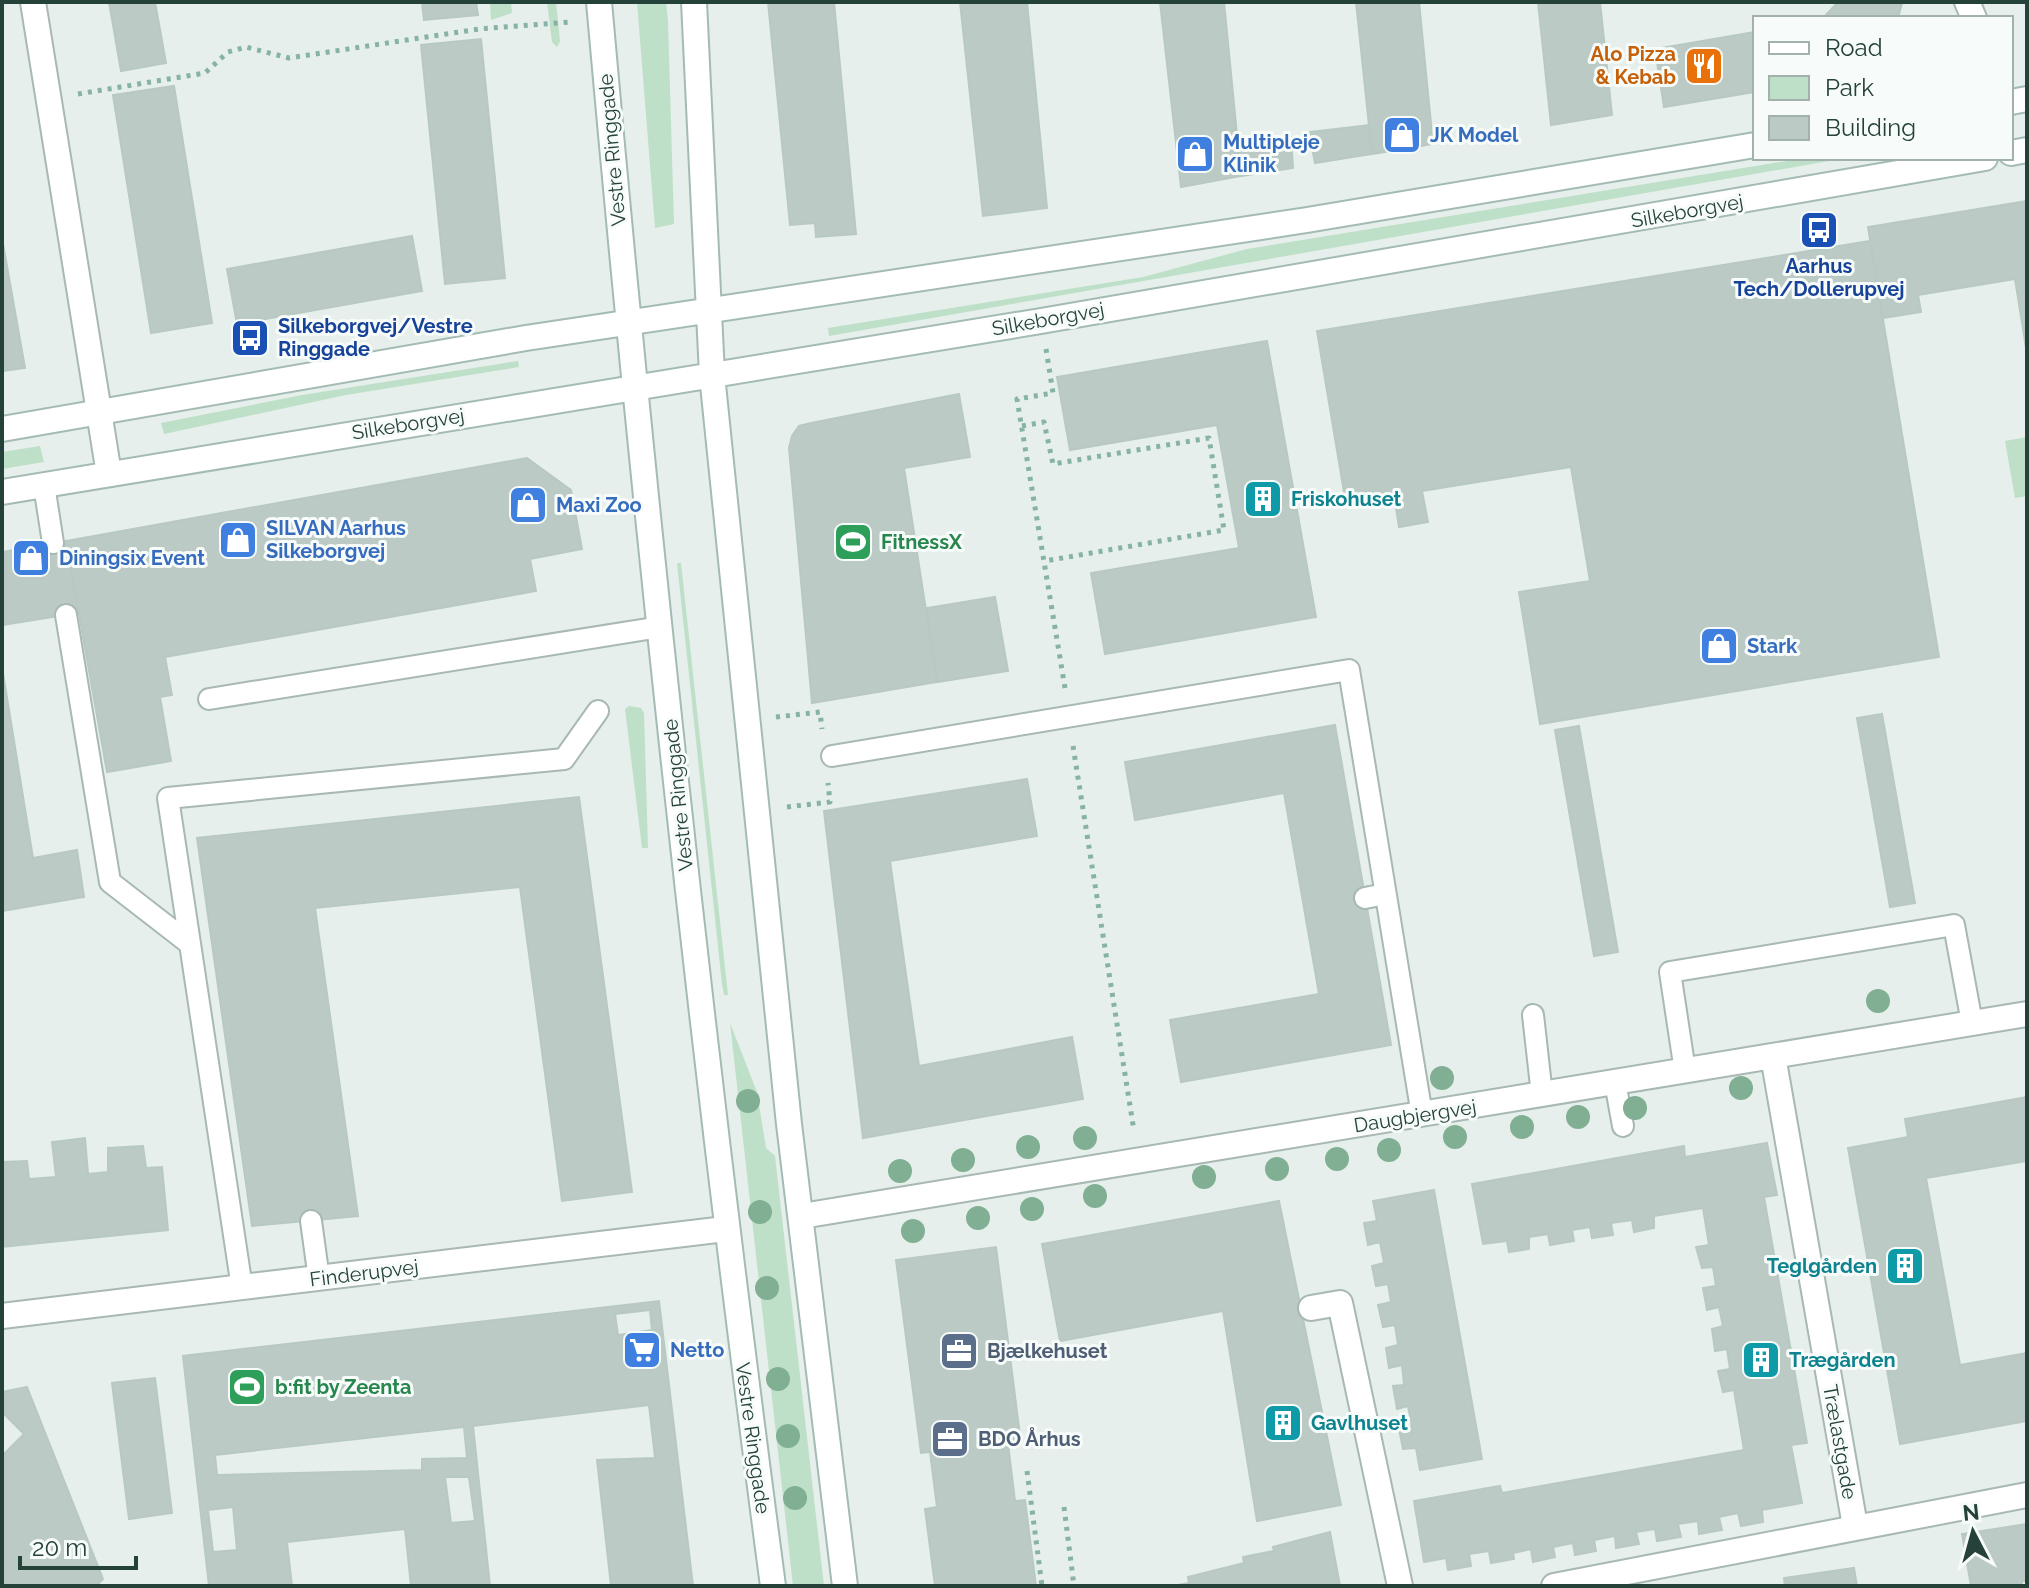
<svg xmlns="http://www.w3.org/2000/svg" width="2029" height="1588" viewBox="0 0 2029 1588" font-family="Raleway,sans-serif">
	<rect width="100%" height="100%" fill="#e6efeb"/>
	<path fill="#bfe0c8" d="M490,2H511L512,13L491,20Z
		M547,2H556L560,41L557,47L552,42Z
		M637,2H666L668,21L674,224L655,228Z
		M1805,158H1846L829,336L828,328L1143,277L1247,249Z
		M518,361L519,367L346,395L164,434L161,423L302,395Z
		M2027,437V496L2015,498L2005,441Z
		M40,446L44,462L2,469V452Z
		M677,563H681L728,995H724L722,984Z
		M629,706L641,708L644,713L648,848H642L625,709Z
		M730,1023L757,1092L766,1148L775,1156L824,1586H793Z"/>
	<path fill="#bbcac4" stroke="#b8c9c2" stroke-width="2" fill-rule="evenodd" d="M109,2H155L166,63L121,71Z
		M422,2H476L478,15L424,20Z
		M768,2H834L856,234L816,237L815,223L790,225Z
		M960,2H1027L1047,208L983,216Z
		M1160,2H1224L1241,176L1181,187Z
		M1356,2H1419L1433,144L1372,154Z
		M1538,2H1600L1612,115L1551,125Z
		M1838,2H1902V3L1898,18H1823Z
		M1755,32V92L1664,107L1655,49Z
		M481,39L505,278L445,284L421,45Z
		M174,86L212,323L151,333L113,95Z
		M1369,125L1372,154L1315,163L1309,132Z
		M1291,137L1293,168L1241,176L1237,146Z
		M2027,201V354L2015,279L1918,295L1921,312L1883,318L1868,227Z
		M412,236L422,291L237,324L227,269Z
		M2,238L25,368L2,371Z
		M1870,241L1939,657L1540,724L1519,592L1590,581L1571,467L1422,491L1428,522L1399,527L1394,496L1346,504L1317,331Z
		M1267,341L1316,617L1105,654L1091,573L1239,548L1217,425L1070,450L1057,377Z
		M959,394L970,457L904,468L937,682L812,703L789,448L792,436L799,426L811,423Z
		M527,458L571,490L582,549L530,559L536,591L165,657L172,695L160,697L171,761L107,772L66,541Z
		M66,541L78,613L2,625V552Z
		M995,597L1008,671L937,682L927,608Z
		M2,667L33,858L77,850L84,897L2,911Z
		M1882,714L1915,903L1890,907L1857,718Z
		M1335,725L1391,1045L1181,1082L1170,1020L1319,994L1284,793L1135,820L1125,762Z
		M1579,726L1618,952L1594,956L1555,730Z
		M1027,779L1037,836L890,861L919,1066L1072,1037L1083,1099L863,1138L824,811Z
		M579,797L632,1192L562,1201L520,887L315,908L358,1216L252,1226L197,838Z
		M2027,1097V1161L1926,1178L1960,1365L2027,1353V1421L1900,1444L1848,1148L1908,1137L1905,1119Z
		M85,1138L88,1174L108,1172V1148L143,1146L146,1168L162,1167L168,1230L2,1247V1162L27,1161L29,1179L56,1177L52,1142Z
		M1767,1143L1777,1195L1764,1197L1807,1443L1791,1445L1802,1503L1762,1510L1763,1522L1741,1526L1738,1513L1719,1517L1722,1530L1699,1534L1698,1521L1678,1524L1681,1537L1657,1541L1655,1529L1636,1532L1639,1544L1616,1548L1615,1536L1594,1540L1596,1551L1575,1555L1573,1543L1553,1547L1555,1557L1533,1562L1531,1549L1513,1553L1514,1559L1491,1563L1489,1551L1469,1554L1471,1566L1448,1570L1446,1558L1424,1562L1414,1501L1500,1486L1502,1493L1744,1450L1734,1390L1723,1392L1718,1371L1730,1369L1727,1349L1715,1351L1712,1329L1723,1326L1719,1307L1707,1310L1703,1288L1716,1286L1713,1267L1702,1268L1696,1247L1709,1245L1703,1208L1654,1216V1228L1634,1232L1632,1220L1611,1223L1613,1235L1592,1238L1590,1227L1572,1230L1574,1241L1550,1245L1548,1234L1529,1237V1249L1509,1252L1507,1241L1483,1244L1472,1184L1684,1146L1685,1157Z
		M1434,1190L1482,1459L1420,1470L1416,1448L1403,1449L1399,1429L1412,1426L1408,1406L1397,1409L1393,1386L1404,1385L1402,1365L1389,1368L1386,1348L1398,1345L1395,1325L1383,1327L1378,1305L1391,1302L1388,1284L1376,1286L1372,1266L1384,1263L1380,1242L1368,1245L1364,1223L1377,1221L1373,1201Z
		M1279,1201L1341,1505L1257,1521L1223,1311L1060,1341L1042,1244Z
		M996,1247L1021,1443L1008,1444L1015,1501L1025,1500L1036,1586H935L925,1509L937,1507L930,1452L921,1453L896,1260Z
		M659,1301L693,1586H611L597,1460L655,1458L649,1405L473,1426L490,1586H411L405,1529L287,1542L292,1586H209L183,1356ZM650,1310L652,1330L618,1335L615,1314ZM464,1427L467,1458L422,1459V1470L217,1475L215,1455ZM445,1477H469L475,1521L451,1523ZM233,1507L237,1550L213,1552L208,1510Z
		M155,1378L172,1513L129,1519L112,1383Z
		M27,1387L103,1579L96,1586H2V1456L24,1434L2,1412V1392Z
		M2027,1524V1581H2022V1586H1971L1962,1534Z
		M1330,1532L1340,1586H1173L1189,1583L1188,1577L1244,1563L1243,1557L1274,1551L1273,1547Z
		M1854,1568L1857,1586H1785L1784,1578Z"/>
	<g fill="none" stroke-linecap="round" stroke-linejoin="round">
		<defs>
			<path id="lane" d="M44,485L53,543
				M66,615L110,882L190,944
				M209,699L660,627
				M832,756L1349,670L1422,1115
				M1365,898L1385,894
				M1533,1015L1542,1095
				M1685,1071L1670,972L1954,925L1972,1023
				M1615,1082L1623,1126
				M311,1221L319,1279
				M242,1288L168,798L564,759L598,711"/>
			<path id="street" d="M33,2L109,474
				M1967,2L1974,18
				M1773,1056L1855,1526
				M802,1216L2027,1014
				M1311,1308L1340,1303L1400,1586
				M2,1316L725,1229
				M1554,1586L2027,1495"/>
			<path id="secondary" d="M599,2C646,531 703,1059 773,1586
				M694,2L712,375L789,1124L845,1586
				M2011,102L2027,99
				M2011,153L2027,150
				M2,429L526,338L1307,220L1755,145
				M2,492L1041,321L1985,158"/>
		</defs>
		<use href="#lane" stroke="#a8b8b2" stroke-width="24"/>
		<use href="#street" stroke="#a8b8b2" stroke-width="28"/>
		<use href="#secondary" stroke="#a4bbb3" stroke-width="28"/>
		<path stroke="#86b3a5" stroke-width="5" stroke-dasharray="4 6" stroke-linecap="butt" d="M78,94L205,73L228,52L246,47L289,58L479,29L570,22
			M1046,349L1053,393L1017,399L1065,688
			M1022,426L1044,422L1053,464L1209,438L1224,530L1045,561
			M776,717L820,712L822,729
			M1073,746L1134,1131
			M787,807L830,802L828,783
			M1027,1471L1042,1586
			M1064,1507L1074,1586"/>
		<use href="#lane" stroke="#fff" stroke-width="20"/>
		<use href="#street" stroke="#fff" stroke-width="24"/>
		<use href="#secondary" stroke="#fff" stroke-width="24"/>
	</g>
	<g fill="#80af93">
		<circle cx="1878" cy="1001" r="12"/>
		<circle cx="1442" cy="1078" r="12"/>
		<circle cx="1741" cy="1088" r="12"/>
		<circle cx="748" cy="1101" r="12"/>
		<circle cx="1635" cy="1108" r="12"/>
		<circle cx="1578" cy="1117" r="12"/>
		<circle cx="1522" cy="1127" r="12"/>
		<circle cx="1455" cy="1137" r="12"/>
		<circle cx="1085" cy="1138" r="12"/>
		<circle cx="1028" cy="1147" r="12"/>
		<circle cx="1389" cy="1150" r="12"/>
		<circle cx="1337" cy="1159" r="12"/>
		<circle cx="963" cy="1160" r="12"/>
		<circle cx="1277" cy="1169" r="12"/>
		<circle cx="900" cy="1171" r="12"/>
		<circle cx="1204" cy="1177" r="12"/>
		<circle cx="1095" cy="1196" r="12"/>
		<circle cx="1032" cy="1209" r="12"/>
		<circle cx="760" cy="1212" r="12"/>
		<circle cx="978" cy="1218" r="12"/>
		<circle cx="913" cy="1231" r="12"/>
		<circle cx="767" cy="1288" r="12"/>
		<circle cx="778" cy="1379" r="12"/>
		<circle cx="788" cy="1436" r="12"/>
		<circle cx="795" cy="1498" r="12"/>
	</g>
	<defs>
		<symbol id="restaurant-square" viewBox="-11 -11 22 22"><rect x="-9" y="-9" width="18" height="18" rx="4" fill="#e8710a" stroke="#f7fbf9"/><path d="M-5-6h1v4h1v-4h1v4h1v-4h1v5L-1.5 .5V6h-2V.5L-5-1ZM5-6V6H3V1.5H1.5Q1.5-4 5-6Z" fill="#fff"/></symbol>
		<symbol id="shop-square" viewBox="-11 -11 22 22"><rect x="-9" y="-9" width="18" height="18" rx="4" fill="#3f7fe0" stroke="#f7fbf9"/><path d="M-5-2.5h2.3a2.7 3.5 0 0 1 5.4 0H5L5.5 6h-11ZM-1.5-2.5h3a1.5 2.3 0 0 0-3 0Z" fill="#fff"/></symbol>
		<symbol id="bus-square" viewBox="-11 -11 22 22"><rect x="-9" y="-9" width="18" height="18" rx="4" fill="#1a4fb4" stroke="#f7fbf9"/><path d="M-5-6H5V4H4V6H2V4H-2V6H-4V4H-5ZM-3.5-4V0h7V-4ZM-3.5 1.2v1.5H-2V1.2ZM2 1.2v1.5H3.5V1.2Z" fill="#fff"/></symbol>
		<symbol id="building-square" viewBox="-11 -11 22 22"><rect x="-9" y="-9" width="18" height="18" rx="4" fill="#0f9aa8" stroke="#f7fbf9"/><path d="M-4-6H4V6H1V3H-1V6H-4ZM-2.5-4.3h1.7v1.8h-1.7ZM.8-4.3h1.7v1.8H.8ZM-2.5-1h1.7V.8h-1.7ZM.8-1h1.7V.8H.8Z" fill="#fff"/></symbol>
		<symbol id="stadium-square" viewBox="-11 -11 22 22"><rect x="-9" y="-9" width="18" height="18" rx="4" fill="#2e9e5b" stroke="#f7fbf9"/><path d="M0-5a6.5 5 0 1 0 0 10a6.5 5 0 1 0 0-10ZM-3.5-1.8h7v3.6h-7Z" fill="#fff"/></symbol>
		<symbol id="supermarket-square" viewBox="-11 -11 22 22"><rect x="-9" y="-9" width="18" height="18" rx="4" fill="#3f7fe0" stroke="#f7fbf9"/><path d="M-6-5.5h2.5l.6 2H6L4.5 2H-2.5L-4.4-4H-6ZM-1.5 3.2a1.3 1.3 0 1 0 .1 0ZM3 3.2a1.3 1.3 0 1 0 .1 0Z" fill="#fff"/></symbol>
		<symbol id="office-square" viewBox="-11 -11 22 22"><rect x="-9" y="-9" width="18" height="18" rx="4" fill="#5c6f8a" stroke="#f7fbf9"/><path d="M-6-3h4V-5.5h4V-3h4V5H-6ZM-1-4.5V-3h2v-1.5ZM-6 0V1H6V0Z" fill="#fff"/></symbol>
	</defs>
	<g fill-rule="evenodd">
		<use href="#restaurant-square" x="1682" y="44" width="44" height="44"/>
		<use href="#shop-square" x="1380" y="113" width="44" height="44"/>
		<use href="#shop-square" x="1173" y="132" width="44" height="44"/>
		<use href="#bus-square" x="1797" y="208" width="44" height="44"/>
		<use href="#bus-square" x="228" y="316" width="44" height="44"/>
		<use href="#building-square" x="1241" y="477" width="44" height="44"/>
		<use href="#shop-square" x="506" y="483" width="44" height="44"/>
		<use href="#shop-square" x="216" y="518" width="44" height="44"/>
		<use href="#stadium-square" x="831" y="520" width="44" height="44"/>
		<use href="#shop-square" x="9" y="536" width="44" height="44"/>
		<use href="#shop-square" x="1697" y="624" width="44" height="44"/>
		<use href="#building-square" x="1883" y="1244" width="44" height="44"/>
		<use href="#supermarket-square" x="620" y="1328" width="44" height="44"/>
		<use href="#office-square" x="937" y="1329" width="44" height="44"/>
		<use href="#building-square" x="1739" y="1338" width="44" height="44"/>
		<use href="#stadium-square" x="225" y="1365" width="44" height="44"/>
		<use href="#building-square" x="1261" y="1401" width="44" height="44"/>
		<use href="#office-square" x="928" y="1417" width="44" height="44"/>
	</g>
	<g text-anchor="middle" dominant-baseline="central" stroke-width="6" stroke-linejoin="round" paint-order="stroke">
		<g font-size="20" font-weight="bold" fill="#c56008" stroke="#f7fbf9" text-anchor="end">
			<text x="1676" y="54">Alo Pizza<tspan x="1676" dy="23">&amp; Kebab</tspan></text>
		</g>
		<g font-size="20" font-weight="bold" fill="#366cbe" stroke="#f7fbf9" text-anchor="start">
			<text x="1430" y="135">JK Model</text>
			<text x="1223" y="142">Multipleje<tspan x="1223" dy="23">Klinik</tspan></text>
			<text x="556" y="505">Maxi Zoo</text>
			<text x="266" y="528">SILVAN Aarhus<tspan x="266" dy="23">Silkeborgvej</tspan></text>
			<text x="59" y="558">Diningsix Event</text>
			<text x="1747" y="646">Stark</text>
			<text x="670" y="1350">Netto</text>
		</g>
		<g font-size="20" fill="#24423a" stroke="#f7fbf9">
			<text transform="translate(612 150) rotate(-95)">Vestre Ringgade</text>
			<text transform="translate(1687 211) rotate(-10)">Silkeborgvej</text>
			<text transform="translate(1048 319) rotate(-10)">Silkeborgvej</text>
			<text transform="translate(408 424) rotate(-9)">Silkeborgvej</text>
			<text transform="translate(678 795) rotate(-96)">Vestre Ringgade</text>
			<text transform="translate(1415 1116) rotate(-9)">Daugbjergvej</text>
			<text transform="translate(364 1273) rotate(-7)">Finderupvej</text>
			<text transform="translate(753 1438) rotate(82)">Vestre Ringgade</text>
			<text transform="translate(1840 1442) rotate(80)">Trælastgade</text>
		</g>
		<g font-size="20" font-weight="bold" fill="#164399" stroke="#f7fbf9">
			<text x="1819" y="266">Aarhus<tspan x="1819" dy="23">Tech/Dollerupvej</tspan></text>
			<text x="278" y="326" text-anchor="start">Silkeborgvej/Vestre<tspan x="278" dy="23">Ringgade</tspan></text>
		</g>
		<g font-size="20" font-weight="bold" fill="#0d838f" stroke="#f7fbf9" text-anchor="start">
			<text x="1291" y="499">Friskohuset</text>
			<text x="1877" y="1266" text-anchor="end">Teglgården</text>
			<text x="1789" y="1360">Trægården</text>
			<text x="1311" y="1423">Gavlhuset</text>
		</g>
		<g font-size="20" font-weight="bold" fill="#27864d" stroke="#f7fbf9" text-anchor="start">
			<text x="881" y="542">FitnessX</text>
			<text x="275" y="1387">b:fit by Zeenta</text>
		</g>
		<g font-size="20" font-weight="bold" fill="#4e5e75" stroke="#f7fbf9" text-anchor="start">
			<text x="987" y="1351">Bjælkehuset</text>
			<text x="978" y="1439">BDO Århus</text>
		</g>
	</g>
	<rect width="2029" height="1588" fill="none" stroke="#24423a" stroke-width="8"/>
	<rect x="1753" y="16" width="260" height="144" fill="#f7fbf9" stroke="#a3b1ad" stroke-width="2"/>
	<rect x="1769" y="42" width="40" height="12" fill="#ffffff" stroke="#a3b1ad" stroke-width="2"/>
	<text x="1825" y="56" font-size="24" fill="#24423a">Road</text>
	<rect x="1769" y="76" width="40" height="24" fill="#bfe0c8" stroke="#a3b1ad" stroke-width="2"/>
	<text x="1825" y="96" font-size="24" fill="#24423a">Park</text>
	<rect x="1769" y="116" width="40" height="24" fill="#bbcac4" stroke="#a3b1ad" stroke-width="2"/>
	<text x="1825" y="136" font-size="24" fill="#24423a">Building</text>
	<g transform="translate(1973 1532) rotate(354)" stroke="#f7fbf9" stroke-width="6" paint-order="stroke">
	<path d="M0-6L14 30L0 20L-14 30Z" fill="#24423a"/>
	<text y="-12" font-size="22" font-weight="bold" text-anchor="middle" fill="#24423a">N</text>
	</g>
	<path d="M20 1556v12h116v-12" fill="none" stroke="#24423a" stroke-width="4"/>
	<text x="32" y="1556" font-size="24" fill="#24423a" stroke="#f7fbf9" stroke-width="6" paint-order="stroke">20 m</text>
</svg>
